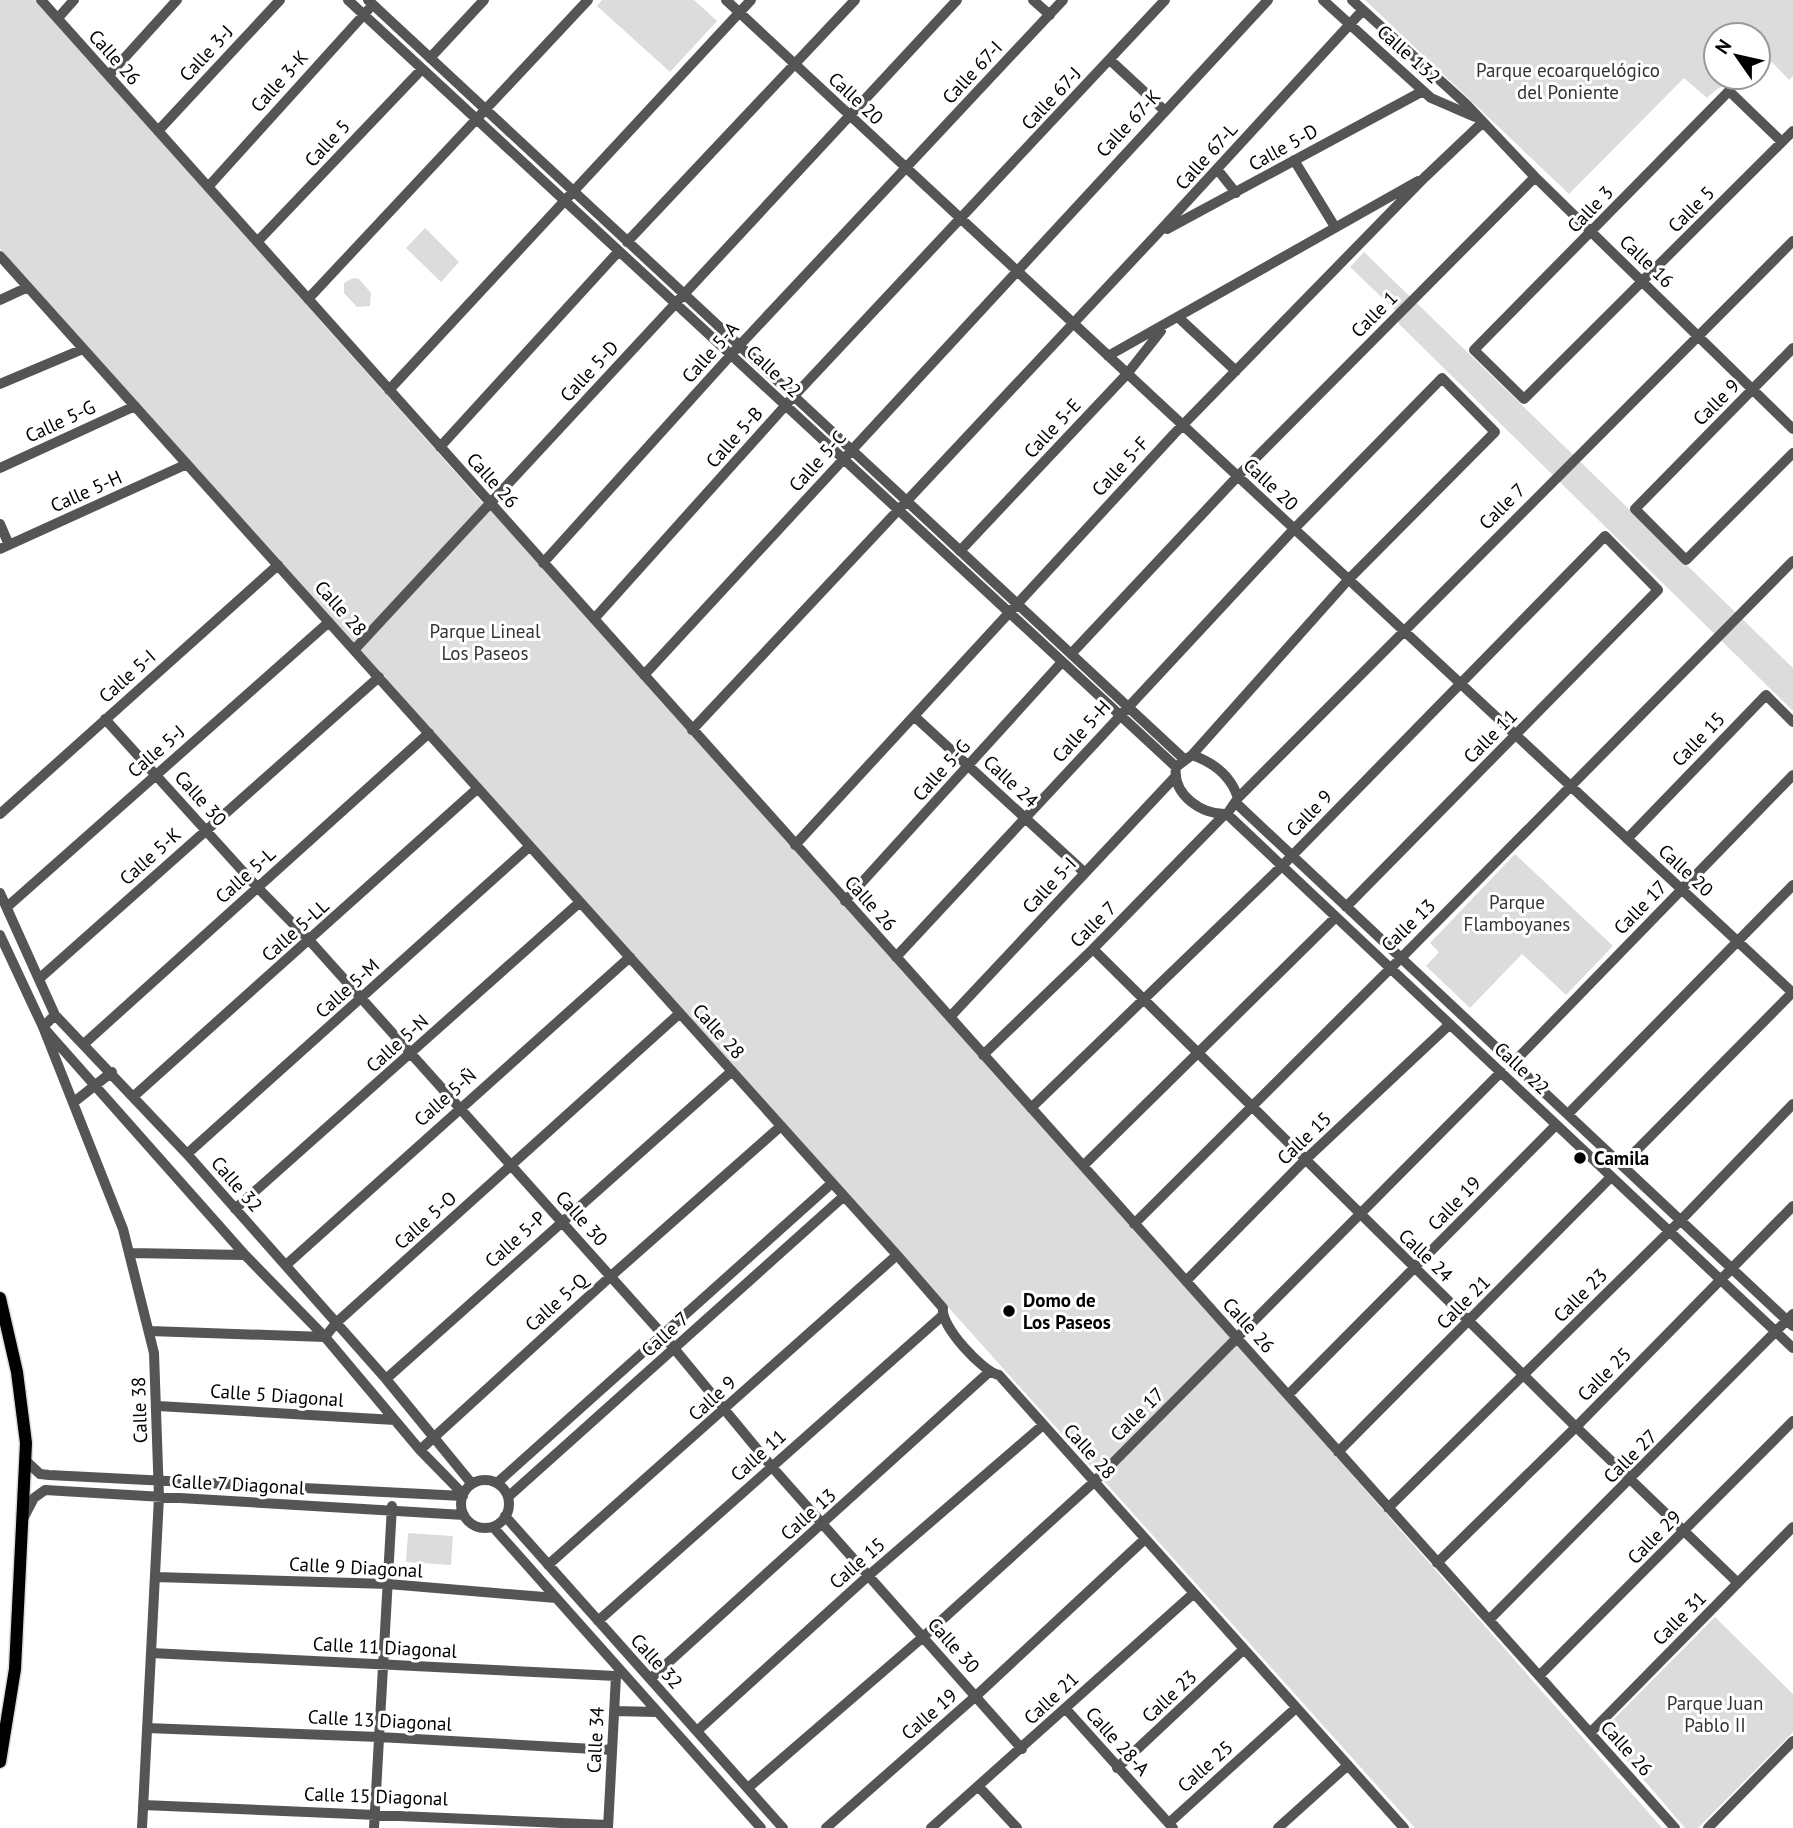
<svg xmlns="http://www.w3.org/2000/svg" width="1793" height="1828" viewBox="0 0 1793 1828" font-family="'PT Sans',sans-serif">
	<rect width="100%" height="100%" fill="#fff"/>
	<path fill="#dcdcdc" d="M0,0H35L480,500L554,575L950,1017L1662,1828H1415L0,249Z
		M602,0H694L717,21L670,72L597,6Z
		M1365,0H1793V76L1789,80L1772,62L1758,73V35H1716V77H1753L1739,88C1725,81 1717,89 1707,98L1684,78L1569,194Z
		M425,228L459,262L441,282L406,248Z
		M1364,252L1793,668V711L1399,324L1395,310L1350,267Z
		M353,278L359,279L371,293L370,306L357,307L344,293V283Z
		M1515,854L1613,946L1566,995L1522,954L1470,1008L1426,966L1439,952L1430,943Z
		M408,1533L453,1536L451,1565L406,1562Z
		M1715,1617L1793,1694V1732L1698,1828H1685L1602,1731Z"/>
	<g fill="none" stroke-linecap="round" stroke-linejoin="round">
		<defs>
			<path id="major" d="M0,1298L17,1372L26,1443L15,1669L0,1762"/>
		</defs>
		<use href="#major" stroke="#dbdbdb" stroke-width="15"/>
		<path stroke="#555" stroke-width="10" d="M41,0L1675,1828
			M348,0L1176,767
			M368,0L1184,759
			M726,0L1793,993
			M1033,0L1050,15
			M1323,0L1431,98L1475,117
			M1352,0L1466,104L1535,177L1793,429
			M58,18L74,0
			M430,58L484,0
			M1110,60L1164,110
			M109,75L177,0
			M158,131L280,0
			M1782,142L1729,91L1474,350L1524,399L1782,142L1793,131
			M1294,160L1335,227
			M1217,169L1236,193
			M208,187L368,10
			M1167,229L1423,91
			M257,242L422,69
			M627,242L855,0
			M0,256L897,1255L943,1308C940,1326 983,1372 999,1375L1404,1828
			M308,299L588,0
			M0,300L28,287
			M1179,318L1236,371
			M1793,348L1635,509L1686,560L1793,453
			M1108,356L1418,181
			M0,384L83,349
			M389,390L751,0
			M440,447L619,251
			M0,468L135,406
			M0,524L9,545
			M0,549L187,464
			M960,551L1127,374L1161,331
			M543,563L739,346L1063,0
			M594,619L794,396L1165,0
			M354,650L957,0
			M1071,654L1237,477L1535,177
			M644,675L1268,0
			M914,716L1084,872
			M105,719L257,887L310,941L663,1335L772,1467L1022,1749
			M692,730L1158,233L1363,10
			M1192,755C1215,763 1231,776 1238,798L1227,814C1202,815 1172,795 1176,767Z
			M1238,798L1793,241
			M1236,803L1793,1326
			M0,814L278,565
			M1227,814L1793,1348
			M1627,839L1766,695L1793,722
			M795,845L1174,434L1424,178L1482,123
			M0,893L55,1015L187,1154L386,1379L472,1484
			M845,901L1062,662
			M7,907L329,622
			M0,935L43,1027L245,1255L325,1337L420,1450L463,1494
			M1093,949L1576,1427L1738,1583
			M896,957L1294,529L1442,378L1495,432L1348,580L1192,755
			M40,978L379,677
			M55,1015L43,1027L123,1229L154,1353L159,1497L142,1828
			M950,1017L1175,777
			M85,1043L429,733
			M983,1055L1093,949L1224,815
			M1513,1063L1793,775
			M134,1096L478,788
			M74,1102L112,1072
			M1031,1108L1282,866L1605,536L1658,590L1346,907
			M1568,1114L1793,885
			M187,1154L530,846
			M1622,1165L1793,992
			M1083,1166L1336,917
			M235,1209L580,902
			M1134,1224L1410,949L1793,561
			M129,1253L245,1255
			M286,1265L630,957
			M1186,1281L1305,1160L1450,1024
			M150,1331L325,1337L336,1323L680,1013
			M386,1379L732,1071
			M1288,1395L1556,1125
			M158,1406L395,1420
			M420,1450L611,1276L781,1126
			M1338,1452L1611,1177
			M25,1460L40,1474L49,1475L463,1496
			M461 1504a24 24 0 1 1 48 0a24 24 0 1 1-48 0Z
			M497,1483L832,1183
			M508,1497L844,1196
			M1388,1508L1681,1220L1793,1104
			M505,1516L783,1828
			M24,1517L34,1498L45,1490L464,1515
			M493,1527L761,1828
			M1437,1563L1576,1427L1793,1206
			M548,1565L897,1255
			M155,1577L388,1584L556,1598
			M1489,1620L1793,1314
			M598,1621L942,1316
			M151,1653L616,1676
			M1539,1676L1793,1421
			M650,1679L988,1373
			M1065,1708L1173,1828
			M614,1711L657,1712
			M147,1728L379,1737L612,1750
			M697,1731L868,1576L1043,1425
			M1590,1733L1793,1527
			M1117,1768L1244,1649
			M979,1787L1017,1828
			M748,1788L923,1637L1094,1482L1501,1072
			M143,1805L608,1825
			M1169,1823L1296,1708
			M374,1828L392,1506
			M608,1828L616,1676L621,1672
			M826,1828L977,1695L1145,1539
			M931,1828L1194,1593
			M1278,1828L1348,1765
			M1708,1828L1793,1741"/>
		<use href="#major" stroke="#000" stroke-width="12"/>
	</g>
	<g fill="#000" stroke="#fff" stroke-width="2.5">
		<circle cx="1580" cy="1158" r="7"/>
		<circle cx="1009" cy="1311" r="7"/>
	</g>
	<g text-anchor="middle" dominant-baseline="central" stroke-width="6" stroke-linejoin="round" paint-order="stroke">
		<g font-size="19" fill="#000" stroke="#fff">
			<text transform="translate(206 53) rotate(-47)">Calle 3-J</text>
			<text transform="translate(1409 54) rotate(42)">Calle 132</text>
			<text transform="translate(115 57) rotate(48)">Calle 26</text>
			<text transform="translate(972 72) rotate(-47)">Calle 67-I</text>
			<text transform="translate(279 81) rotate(-48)">Calle 3-K</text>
			<text transform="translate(856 98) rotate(43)">Calle 20</text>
			<text transform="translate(1051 98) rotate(-47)">Calle 67-J</text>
			<text transform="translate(1128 123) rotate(-47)">Calle 67-K</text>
			<text transform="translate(327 143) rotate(-47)">Calle 5</text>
			<text transform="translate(1283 147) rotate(-29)">Calle 5-D</text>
			<text transform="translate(1206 156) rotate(-48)">Calle 67-L</text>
			<text transform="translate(1590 209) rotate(-46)">Calle 3</text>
			<text transform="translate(1691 209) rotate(-45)">Calle 5</text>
			<text transform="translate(1647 261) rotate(44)">Calle 16</text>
			<text transform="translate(1374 314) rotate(-45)">Calle 1</text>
			<text transform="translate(710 352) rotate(-48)">Calle 5-A</text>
			<text transform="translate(589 371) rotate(-47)">Calle 5-D</text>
			<text transform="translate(774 371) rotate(43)">Calle 22</text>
			<text transform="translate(1716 402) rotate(-45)">Calle 9</text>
			<text transform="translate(60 421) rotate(-25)">Calle 5-G</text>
			<text transform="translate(1052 428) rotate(-47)">Calle 5-E</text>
			<text transform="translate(734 437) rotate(-48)">Calle 5-B</text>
			<text transform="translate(817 461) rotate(-48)">Calle 5-C</text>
			<text transform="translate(1120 466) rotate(-47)">Calle 5-F</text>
			<text transform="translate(493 480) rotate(48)">Calle 26</text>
			<text transform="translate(1271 484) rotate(43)">Calle 20</text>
			<text transform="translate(86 491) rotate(-24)">Calle 5-H</text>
			<text transform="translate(1502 506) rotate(-45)">Calle 7</text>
			<text transform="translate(341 608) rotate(48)">Calle 28</text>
			<text transform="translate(127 676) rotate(-42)">Calle 5-I</text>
			<text transform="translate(1081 731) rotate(-48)">Calle 5-H</text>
			<text transform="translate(1490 736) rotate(-45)">Calle 11</text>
			<text transform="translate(1698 739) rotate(-46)">Calle 15</text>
			<text transform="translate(156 751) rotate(-41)">Calle 5-J</text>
			<text transform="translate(941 770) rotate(-48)">Calle 5-G</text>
			<text transform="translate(1011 781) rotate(43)">Calle 24</text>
			<text transform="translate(201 798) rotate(48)">Calle 30</text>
			<text transform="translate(1309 813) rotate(-46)">Calle 9</text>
			<text transform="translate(150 856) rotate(-42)">Calle 5-K</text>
			<text transform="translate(1686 870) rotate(43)">Calle 20</text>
			<text transform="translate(245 875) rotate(-42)">Calle 5-L</text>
			<text transform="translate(1049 885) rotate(-47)">Calle 5-I</text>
			<text transform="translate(871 903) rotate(48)">Calle 26</text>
			<text transform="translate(1640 907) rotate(-46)">Calle 17</text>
			<text transform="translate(1093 924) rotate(-45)">Calle 7</text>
			<text transform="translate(1408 925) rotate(-44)">Calle 13</text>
			<text transform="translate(295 930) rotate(-42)">Calle 5-LL</text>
			<text transform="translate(347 988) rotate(-42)">Calle 5-M</text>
			<text transform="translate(719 1031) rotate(48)">Calle 28</text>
			<text transform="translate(397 1043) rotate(-42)">Calle 5-N</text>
			<text transform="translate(1522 1068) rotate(43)">Calle 22</text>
			<text transform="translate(445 1097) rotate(-42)">Calle 5-Ñ</text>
			<text transform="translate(1304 1138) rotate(-44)">Calle 15</text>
			<text transform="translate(237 1184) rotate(49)">Calle 32</text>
			<text transform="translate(1454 1203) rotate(-46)">Calle 19</text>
			<text transform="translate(582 1218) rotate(48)">Calle 30</text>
			<text transform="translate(425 1220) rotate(-42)">Calle 5-O</text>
			<text transform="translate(515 1239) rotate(-42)">Calle 5-P</text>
			<text transform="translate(1426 1255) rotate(44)">Calle 24</text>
			<text transform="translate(1580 1295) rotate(-45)">Calle 23</text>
			<text transform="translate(556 1302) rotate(-42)">Calle 5-Q</text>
			<text transform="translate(1463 1302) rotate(-45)">Calle 21</text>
			<text transform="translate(1249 1325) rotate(48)">Calle 26</text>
			<text transform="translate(665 1334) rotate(-42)">Calle 7</text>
			<text transform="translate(1604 1374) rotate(-45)">Calle 25</text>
			<text transform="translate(277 1395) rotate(4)">Calle 5 Diagonal</text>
			<text transform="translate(712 1398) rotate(-42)">Calle 9</text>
			<text transform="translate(139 1410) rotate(-92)">Calle 38</text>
			<text transform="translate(1137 1414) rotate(-45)">Calle 17</text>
			<text transform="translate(1090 1451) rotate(48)">Calle 28</text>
			<text transform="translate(758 1455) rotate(-42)">Calle 11</text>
			<text transform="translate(1630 1456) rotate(-45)">Calle 27</text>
			<text transform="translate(238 1484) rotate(3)">Calle 7 Diagonal</text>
			<text transform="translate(808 1514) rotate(-42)">Calle 13</text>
			<text transform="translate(1654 1537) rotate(-45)">Calle 29</text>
			<text transform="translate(857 1563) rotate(-41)">Calle 15</text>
			<text transform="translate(356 1567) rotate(3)">Calle 9 Diagonal</text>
			<text transform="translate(1679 1618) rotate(-45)">Calle 31</text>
			<text transform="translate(954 1645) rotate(48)">Calle 30</text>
			<text transform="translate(385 1647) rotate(3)">Calle 11 Diagonal</text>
			<text transform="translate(657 1661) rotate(48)">Calle 32</text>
			<text transform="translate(1169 1696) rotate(-43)">Calle 23</text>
			<text transform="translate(1051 1698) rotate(-43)">Calle 21</text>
			<text transform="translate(929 1714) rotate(-41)">Calle 19</text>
			<text transform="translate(380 1720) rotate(3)">Calle 13 Diagonal</text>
			<text transform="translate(595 1740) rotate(-87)">Calle 34</text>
			<text transform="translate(1118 1741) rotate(48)">Calle 28-A</text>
			<text transform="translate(1627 1748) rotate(48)">Calle 26</text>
			<text transform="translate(1205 1766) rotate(-42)">Calle 25</text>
			<text transform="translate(376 1796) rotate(2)">Calle 15 Diagonal</text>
		</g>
		<g font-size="19" fill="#333" stroke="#fff">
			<text x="1568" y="70">Parque ecoarquelógico<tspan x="1568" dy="22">del Poniente</tspan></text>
			<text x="485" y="631">Parque Lineal<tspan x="485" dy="22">Los Paseos</tspan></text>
			<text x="1517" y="902">Parque<tspan x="1517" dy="22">Flamboyanes</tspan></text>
			<text x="1715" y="1703">Parque Juan<tspan x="1715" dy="22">Pablo II</tspan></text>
		</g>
		<g font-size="19" font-weight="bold" fill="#000" stroke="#fff" text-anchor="start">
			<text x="1594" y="1158">Camila</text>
			<text x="1023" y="1300">Domo de<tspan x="1023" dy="22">Los Paseos</tspan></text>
		</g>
	</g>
	<g transform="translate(1737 56) rotate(304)"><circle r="33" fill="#ffffff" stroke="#999999" stroke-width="2"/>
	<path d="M0-5L12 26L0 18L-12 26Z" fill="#000000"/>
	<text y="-10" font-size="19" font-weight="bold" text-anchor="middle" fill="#000000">N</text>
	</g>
</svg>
